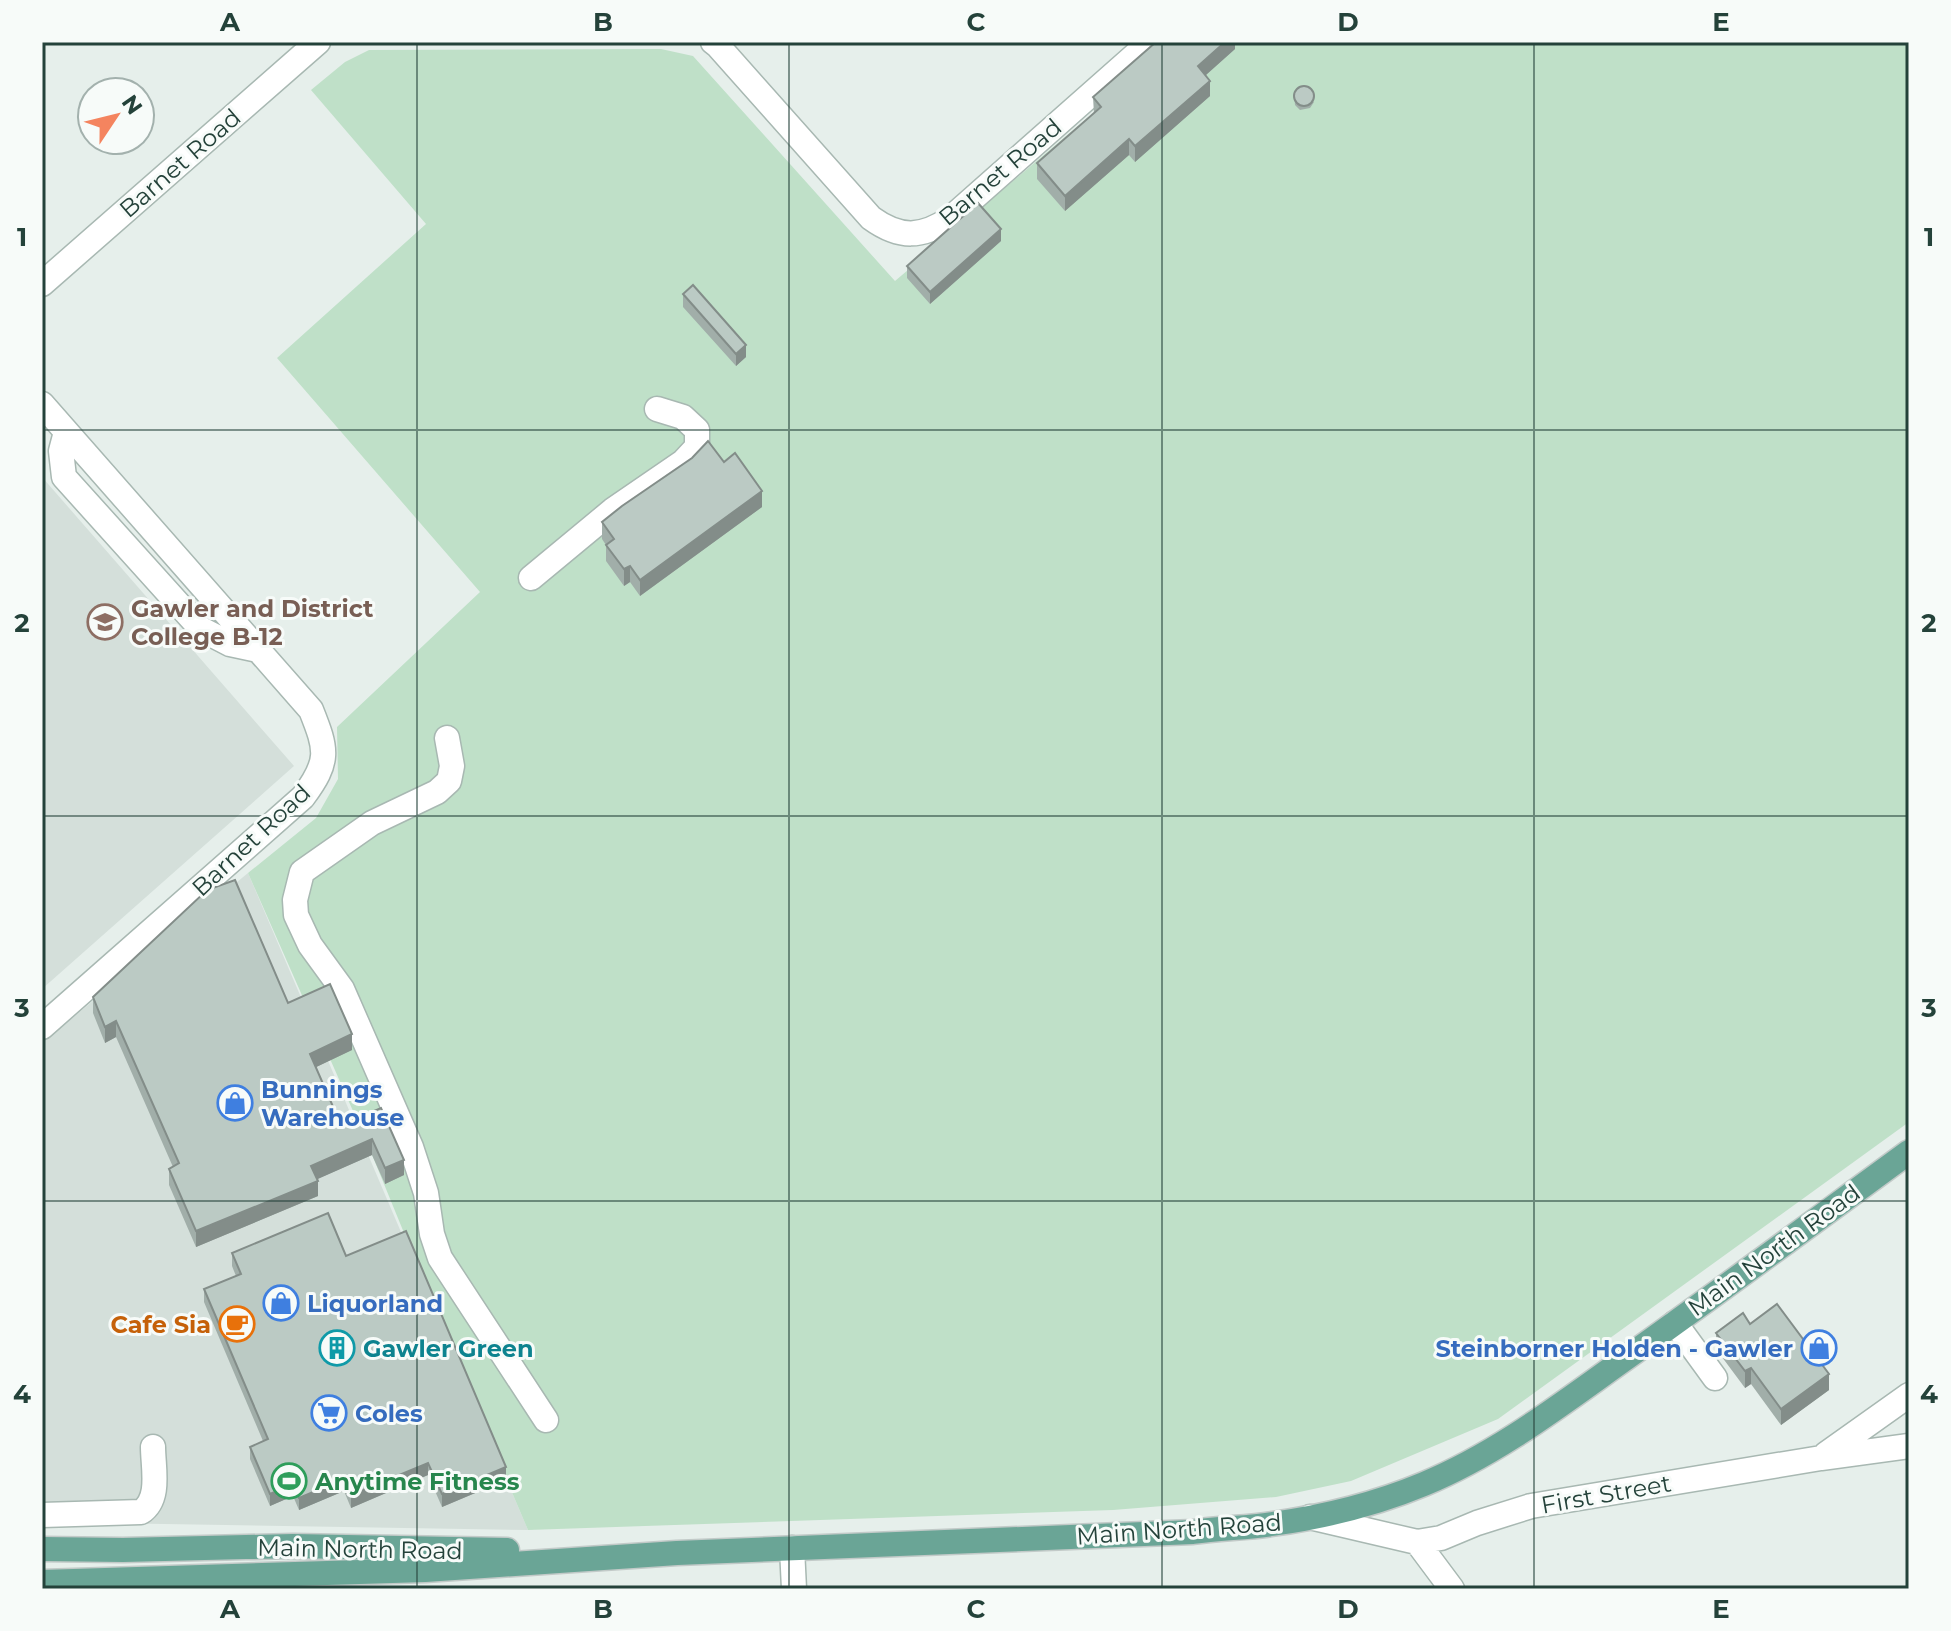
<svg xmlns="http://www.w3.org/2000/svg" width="1951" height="1631" viewBox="0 0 1951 1631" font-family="Montserrat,sans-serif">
	<rect width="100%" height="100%" fill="#e6efeb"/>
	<path fill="#d4dfda" d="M42,477L294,766L42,989Z
		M248,873L528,1530L42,1522V1043Z"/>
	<path fill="#bfe0c8" d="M1177,42H1909V1122L1498,1419L1351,1481L1276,1497L1113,1510L528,1530L470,1394L368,1145L248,873L316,818L338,779L337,727L480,592L277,358L426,224L311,90L345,62L369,50L661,49L693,56L895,281Z"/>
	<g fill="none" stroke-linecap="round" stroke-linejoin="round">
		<defs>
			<path id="minor" d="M713,42L718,46L871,218C900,239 922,238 951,218L1150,42
				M42,284L318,42
				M42,404L311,710C327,750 330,761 303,797L42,1027
				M66,432L61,451L64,477L201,629L230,644L258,650
				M531,578L613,510L683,462L697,447V430L683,417L657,409
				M447,738L452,766L449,781L437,792L372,823L302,872L295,900L296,915L310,945L342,989L411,1147L426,1193L432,1234L440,1258L546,1420
				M1675,1323L1715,1378
				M1826,1454L1909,1395
				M42,1515L141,1512C161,1499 153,1468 153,1447
				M1310,1517L1417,1542L1441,1538L1477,1523L1531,1506L1821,1458L1909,1446
				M1417,1542L1452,1589
				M792,1548L794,1589"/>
			<path id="major" d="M42,1549L123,1550L293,1546L507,1550
				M42,1582L425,1570L677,1553L1193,1532C1219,1528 1246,1528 1272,1524C1323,1517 1376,1504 1424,1484C1499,1453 1564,1402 1629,1356C1723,1289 1816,1220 1909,1152"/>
		</defs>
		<use href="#minor" stroke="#a8b8b2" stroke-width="27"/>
		<use href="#major" stroke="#c2cac8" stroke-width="27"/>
		<use href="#minor" stroke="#fff" stroke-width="24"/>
		<use href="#major" stroke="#6aa596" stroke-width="24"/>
	</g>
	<path fill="#a1aea9" d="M1235,42V49L1206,75L1210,96L1135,162L1129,155L1065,211L1037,179V163L1094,114L1093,97Z
		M1294,92L1314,102L1310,108L1300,110L1295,105Z
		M1001,241L930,304L907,278V266Z
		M683,294L746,357L736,366L683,307Z
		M724,462L762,507L640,596L630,582L624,586L606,561V545L602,539V522Z
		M93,997L288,1003L352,1050L316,1067L341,1125L381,1108L404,1175L385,1184L372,1155L317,1179L318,1196L196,1247L169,1185V1169L173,1167L116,1037L105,1043L93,1013Z
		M232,1253L346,1256L506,1480L442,1507L428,1475L351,1508L344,1491L299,1510L293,1496L270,1506L250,1459V1447L263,1441L204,1302V1289L236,1276L232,1266Z
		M1750,1324L1829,1390L1781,1425L1751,1384L1745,1388L1716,1349V1333Z"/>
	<path fill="#838d89" d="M1225,42H1235V49L1198,82V66Z
		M1210,81V96L1135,162V146Z
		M1129,139V155L1065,211V196Z
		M1001,229V241L930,304V292Z
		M746,345V357L736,366V354Z
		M762,491V507L640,596V580Z
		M630,566V582L624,586V569Z
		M116,1021V1037L105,1043V1027Z
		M352,1034V1050L310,1070V1054Z
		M372,1139V1155L311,1182V1166Z
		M404,1160V1175L385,1184V1168Z
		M318,1181V1196L196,1247V1231Z
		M1751,1368V1384L1745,1388V1371Z
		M1829,1374V1390L1781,1425V1409Z
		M428,1463V1475L351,1508V1495Z
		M506,1467V1480L442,1507V1494Z
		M344,1479V1491L299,1510V1498Z
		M293,1484V1496L270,1506V1494Z"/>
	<path fill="#bbcac4" stroke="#838d89" stroke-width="2" d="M1156,42H1225L1198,66L1210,81L1135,146L1129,139L1065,196L1037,163L1101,107L1093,97Z
		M1294 96a10 10 0 1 1 20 0a10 10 0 1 1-20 0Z
		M978,203L1001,229L930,292L907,266Z
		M693,285L746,345L736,354L683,294Z
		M708,441L724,462L735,453L762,491L640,580L630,566L624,569L606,545L614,539L602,522L622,506L692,458Z
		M235,880L288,1003L330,984L352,1034L310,1054L341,1125L381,1108L404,1160L385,1168L372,1139L311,1166L318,1181L196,1231L169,1169L179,1163L116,1021L105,1027L93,997L207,890Z
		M328,1213L346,1256L406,1231L506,1467L442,1494L428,1463L351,1495L344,1479L299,1498L293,1484L270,1494L250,1447L268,1439L204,1289L241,1274L232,1253Z
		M1777,1304L1829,1374L1781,1409L1751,1368L1745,1371L1716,1333L1743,1313L1750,1324Z"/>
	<path fill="none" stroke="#24423a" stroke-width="2" stroke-opacity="0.55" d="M417,42V1589M789,42V1589M1162,42V1589M1534,42V1589M42,430H1909M42,816H1909M42,1201H1909"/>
	<defs>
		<symbol id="school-ring" viewBox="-11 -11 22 22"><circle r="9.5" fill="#f7fbf9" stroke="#8d6e63" stroke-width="1.5"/><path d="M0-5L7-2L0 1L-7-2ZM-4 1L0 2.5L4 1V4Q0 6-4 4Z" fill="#8d6e63"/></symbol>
		<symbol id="shop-ring" viewBox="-11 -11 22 22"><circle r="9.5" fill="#f7fbf9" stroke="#3f7fe0" stroke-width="1.5"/><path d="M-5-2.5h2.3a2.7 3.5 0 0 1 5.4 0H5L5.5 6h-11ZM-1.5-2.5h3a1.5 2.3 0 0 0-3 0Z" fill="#3f7fe0"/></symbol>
		<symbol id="cafe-ring" viewBox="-11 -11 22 22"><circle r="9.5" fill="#f7fbf9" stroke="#e8710a" stroke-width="1.5"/><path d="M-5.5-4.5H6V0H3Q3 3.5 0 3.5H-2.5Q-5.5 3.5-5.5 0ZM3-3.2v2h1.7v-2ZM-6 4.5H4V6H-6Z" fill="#e8710a"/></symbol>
		<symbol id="building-ring" viewBox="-11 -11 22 22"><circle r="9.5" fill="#f7fbf9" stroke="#0f9aa8" stroke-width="1.5"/><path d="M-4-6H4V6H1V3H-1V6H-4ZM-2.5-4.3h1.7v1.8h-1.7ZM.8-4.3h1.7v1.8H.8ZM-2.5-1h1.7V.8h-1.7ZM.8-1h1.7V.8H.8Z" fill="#0f9aa8"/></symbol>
		<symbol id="supermarket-ring" viewBox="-11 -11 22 22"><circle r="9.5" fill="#f7fbf9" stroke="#3f7fe0" stroke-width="1.5"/><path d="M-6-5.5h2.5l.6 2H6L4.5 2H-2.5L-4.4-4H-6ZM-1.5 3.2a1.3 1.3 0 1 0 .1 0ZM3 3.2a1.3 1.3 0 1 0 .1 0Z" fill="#3f7fe0"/></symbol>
		<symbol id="stadium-ring" viewBox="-11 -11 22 22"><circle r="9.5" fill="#f7fbf9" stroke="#2e9e5b" stroke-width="1.5"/><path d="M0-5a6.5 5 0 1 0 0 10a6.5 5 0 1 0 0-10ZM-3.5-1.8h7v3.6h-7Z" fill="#2e9e5b"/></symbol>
	</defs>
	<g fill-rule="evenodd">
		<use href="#school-ring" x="85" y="602" width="40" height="40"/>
		<use href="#shop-ring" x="215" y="1083" width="40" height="40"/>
		<use href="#shop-ring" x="261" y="1283" width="40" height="40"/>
		<use href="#cafe-ring" x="217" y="1304" width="40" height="40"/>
		<use href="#building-ring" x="317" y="1328" width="40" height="40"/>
		<use href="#shop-ring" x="1799" y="1328" width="40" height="40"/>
		<use href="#supermarket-ring" x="309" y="1393" width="40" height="40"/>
		<use href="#stadium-ring" x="269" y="1461" width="40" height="40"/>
	</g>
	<g text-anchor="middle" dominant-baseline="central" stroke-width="6" stroke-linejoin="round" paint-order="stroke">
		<g font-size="24" fill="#24423a" stroke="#f7fbf9">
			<text transform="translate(180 163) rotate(-41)">Barnet Road</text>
			<text transform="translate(1000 172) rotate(-40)">Barnet Road</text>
			<text transform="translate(251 840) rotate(-43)">Barnet Road</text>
			<text transform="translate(1774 1250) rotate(-36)">Main North Road</text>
			<text transform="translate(1606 1494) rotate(-10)">First Street</text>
			<text transform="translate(1179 1529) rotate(-4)">Main North Road</text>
			<text transform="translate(360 1549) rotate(1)">Main North Road</text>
		</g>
		<g font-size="24" font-weight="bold" fill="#785e54" stroke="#f7fbf9" text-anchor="start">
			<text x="131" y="608">Gawler and District<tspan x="131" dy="28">College B-12</tspan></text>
		</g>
		<g font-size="24" font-weight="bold" fill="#366cbe" stroke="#f7fbf9" text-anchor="start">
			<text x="261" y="1089">Bunnings<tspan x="261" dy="28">Warehouse</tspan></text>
			<text x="307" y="1303">Liquorland</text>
			<text x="1793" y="1348" text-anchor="end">Steinborner Holden - Gawler</text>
			<text x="355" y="1413">Coles</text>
		</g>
		<g font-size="24" font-weight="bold" fill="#c56008" stroke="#f7fbf9" text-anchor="end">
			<text x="211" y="1324">Cafe Sia</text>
		</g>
		<g font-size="24" font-weight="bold" fill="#0d838f" stroke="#f7fbf9" text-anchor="start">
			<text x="363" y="1348">Gawler Green</text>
		</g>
		<g font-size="24" font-weight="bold" fill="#27864d" stroke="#f7fbf9" text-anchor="start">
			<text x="315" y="1481">Anytime Fitness</text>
		</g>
	</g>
	<rect width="1951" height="1631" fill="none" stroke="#f7fbf9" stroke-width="88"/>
	<g transform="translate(116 116) rotate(55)"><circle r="38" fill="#f7fbf9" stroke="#a3b1ad" stroke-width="2"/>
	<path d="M0-6L14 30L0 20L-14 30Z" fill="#f4845f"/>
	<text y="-12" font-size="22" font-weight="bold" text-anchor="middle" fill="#24423a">N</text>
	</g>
	<rect x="44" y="44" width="1863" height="1543" fill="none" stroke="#24423a" stroke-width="3"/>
	<g font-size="26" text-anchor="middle" font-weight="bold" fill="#24423a">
		<text x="230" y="31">A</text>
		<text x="603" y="31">B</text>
		<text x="976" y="31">C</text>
		<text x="1348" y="31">D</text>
		<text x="1721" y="31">E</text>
		<text x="22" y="246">1</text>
		<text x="1929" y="246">1</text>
		<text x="22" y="632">2</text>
		<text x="1929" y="632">2</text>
		<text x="22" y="1017">3</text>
		<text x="1929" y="1017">3</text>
		<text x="22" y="1403">4</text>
		<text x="1929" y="1403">4</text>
		<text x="230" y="1618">A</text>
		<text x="603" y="1618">B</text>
		<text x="976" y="1618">C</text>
		<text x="1348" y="1618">D</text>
		<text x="1721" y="1618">E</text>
	</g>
</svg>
